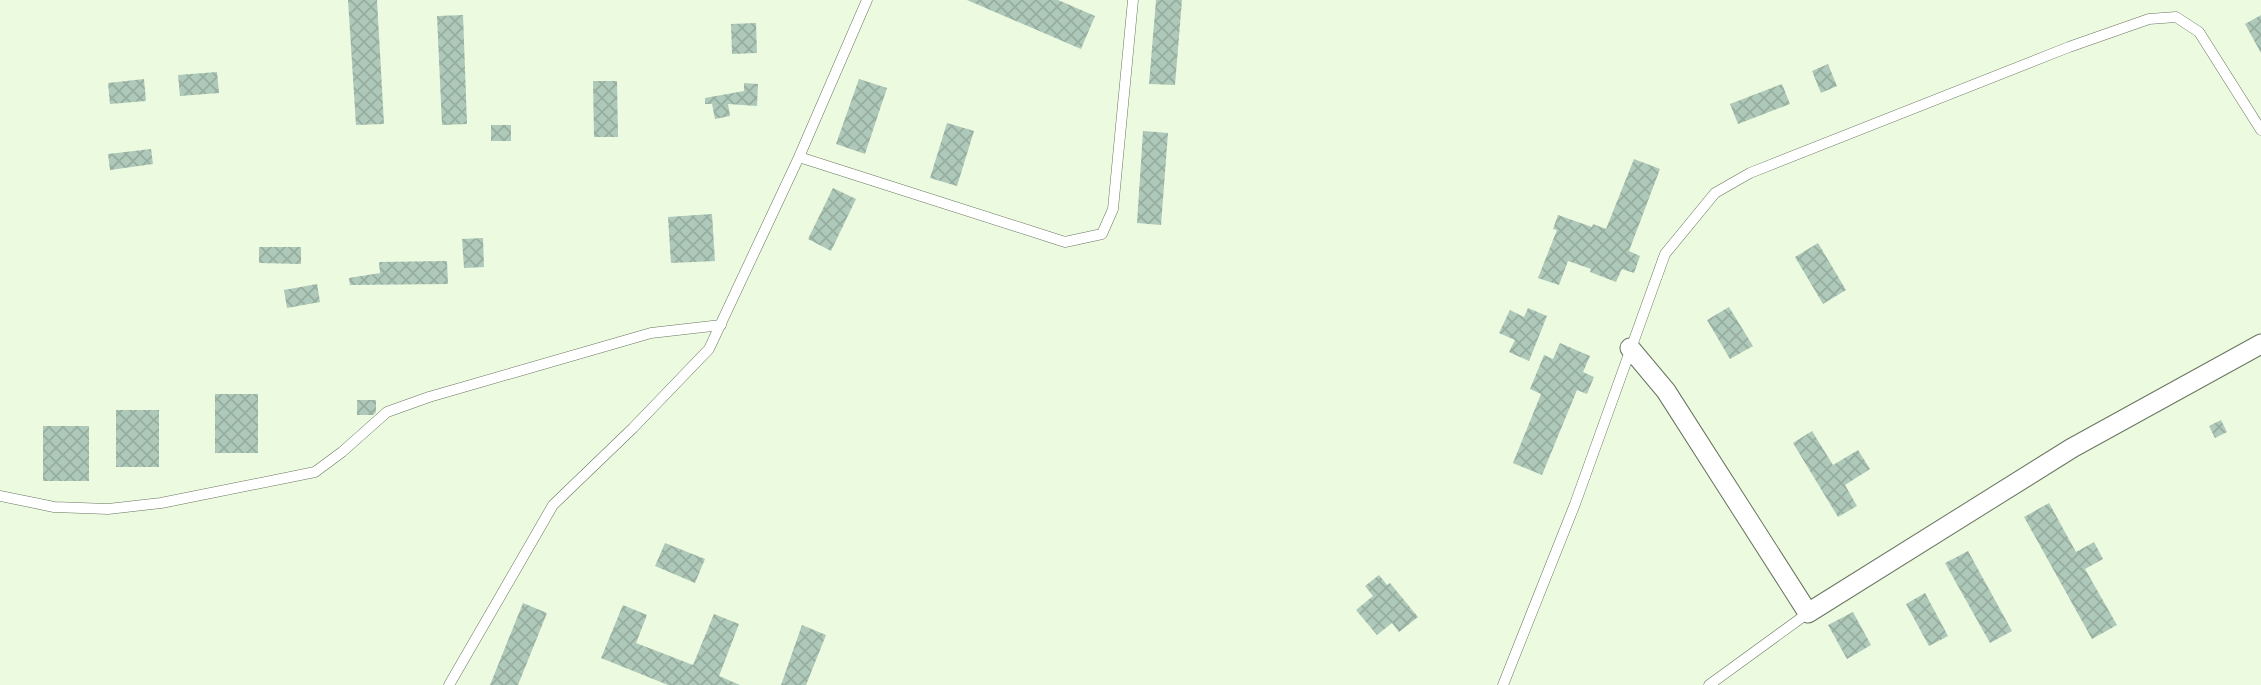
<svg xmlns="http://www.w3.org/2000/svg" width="2261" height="685" viewBox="0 0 2261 685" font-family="Arial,sans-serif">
	<defs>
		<pattern id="building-cross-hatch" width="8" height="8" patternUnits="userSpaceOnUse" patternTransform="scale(1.75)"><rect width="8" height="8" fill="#aec9b9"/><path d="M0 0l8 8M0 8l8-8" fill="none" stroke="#96ad9f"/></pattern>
	</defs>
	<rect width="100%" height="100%" fill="#ecfae0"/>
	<path fill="url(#building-cross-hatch)" d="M348,0H377L384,124L356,125Z
		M967,0H1058L1095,16L1081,49Z
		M1156,0H1182L1175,85L1149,84Z
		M463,15L467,124L442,125L437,16Z
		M2261,15V53L2245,24Z
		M756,23L757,53L732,54L731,24Z
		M1828,64L1837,86L1821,93L1812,71Z
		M217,72L219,93L180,96L178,75Z
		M144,79L146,101L110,104L108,83Z
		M859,79L887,88L865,154L836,144Z
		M593,81H617L618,137H594Z
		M744,83L758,84L757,106L728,104L730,116L715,119L712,104H705V98L744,91Z
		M1782,84L1790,104L1738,124L1730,104Z
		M947,123L974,131L957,186L930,178Z
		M491,125H511V141H491Z
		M1143,131L1168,133L1161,225L1137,223Z
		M151,149L153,164L110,170L108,154Z
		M1634,159L1660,169L1629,251L1640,256L1634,273L1622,269L1616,282L1590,272L1591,269L1568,261L1559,285L1538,278L1557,230L1553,229L1558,215L1592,227L1593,224L1606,229Z
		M833,188L856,199L831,251L808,239Z
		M712,214L715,261L671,263L668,217Z
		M483,238L484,267L464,268L462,239Z
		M1818,243L1846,290L1823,304L1795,257Z
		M259,247H301V264L259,263Z
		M447,261L448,284L350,285L349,278L380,273L379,262Z
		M317,284L320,302L287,308L284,290Z
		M1729,307L1753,346L1730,359L1707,320Z
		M1528,308L1547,316L1529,361L1509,352L1515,340L1499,333L1510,310L1524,317Z
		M1560,343L1590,356L1583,372L1594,377L1587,394L1577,390L1542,475L1513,463L1541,394L1530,389L1544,355L1553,359Z
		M215,394H258V453H215Z
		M357,400H376V412L373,415H357Z
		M116,410H159V467H116Z
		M2221,420L2227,432L2215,438L2209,426Z
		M43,426H89V481H43Z
		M1812,431L1833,465L1858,450L1870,469L1845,485L1857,506L1838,517L1793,443Z
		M2049,503L2076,552L2094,542L2103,559L2085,569L2117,625L2092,639L2024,517Z
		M665,543L705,559L695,583L655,566Z
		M1968,551L2012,631L1990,643L1945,563Z
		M1379,575L1387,585L1390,583L1418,617L1399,632L1392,623L1377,635L1356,610L1373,596L1365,586Z
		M1925,593L1948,636L1929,646L1906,604Z
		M523,603L547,613L518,685H490Z
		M623,605L647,615L636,643L693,665L714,614L739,624L719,676L740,685H668L601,658Z
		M1853,612L1871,645L1847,659L1828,625Z
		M802,625L826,635L806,685H781Z"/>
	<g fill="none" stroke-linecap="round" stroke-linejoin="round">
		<defs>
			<path id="service" d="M799,157L1065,242L1102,234L1113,209L1133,0
				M0,496L54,507L108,509L161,503L315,472L342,452L387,412L429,397L651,333L721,325
				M449,685L553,505L633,428L709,349L799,157L867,0
				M1503,685L1575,504L1665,254L1715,193L1750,173L2069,47L2149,19L2176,17L2199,32L2261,130
				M1709,685L1808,613"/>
			<path id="minor" d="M1630,348L1666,391L1808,613L2072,448L2261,344"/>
		</defs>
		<use href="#service" stroke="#69755f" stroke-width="11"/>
		<use href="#minor" stroke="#69755f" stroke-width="21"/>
		<use href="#service" stroke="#fff" stroke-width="10"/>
		<use href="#minor" stroke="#fff" stroke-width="19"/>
	</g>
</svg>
